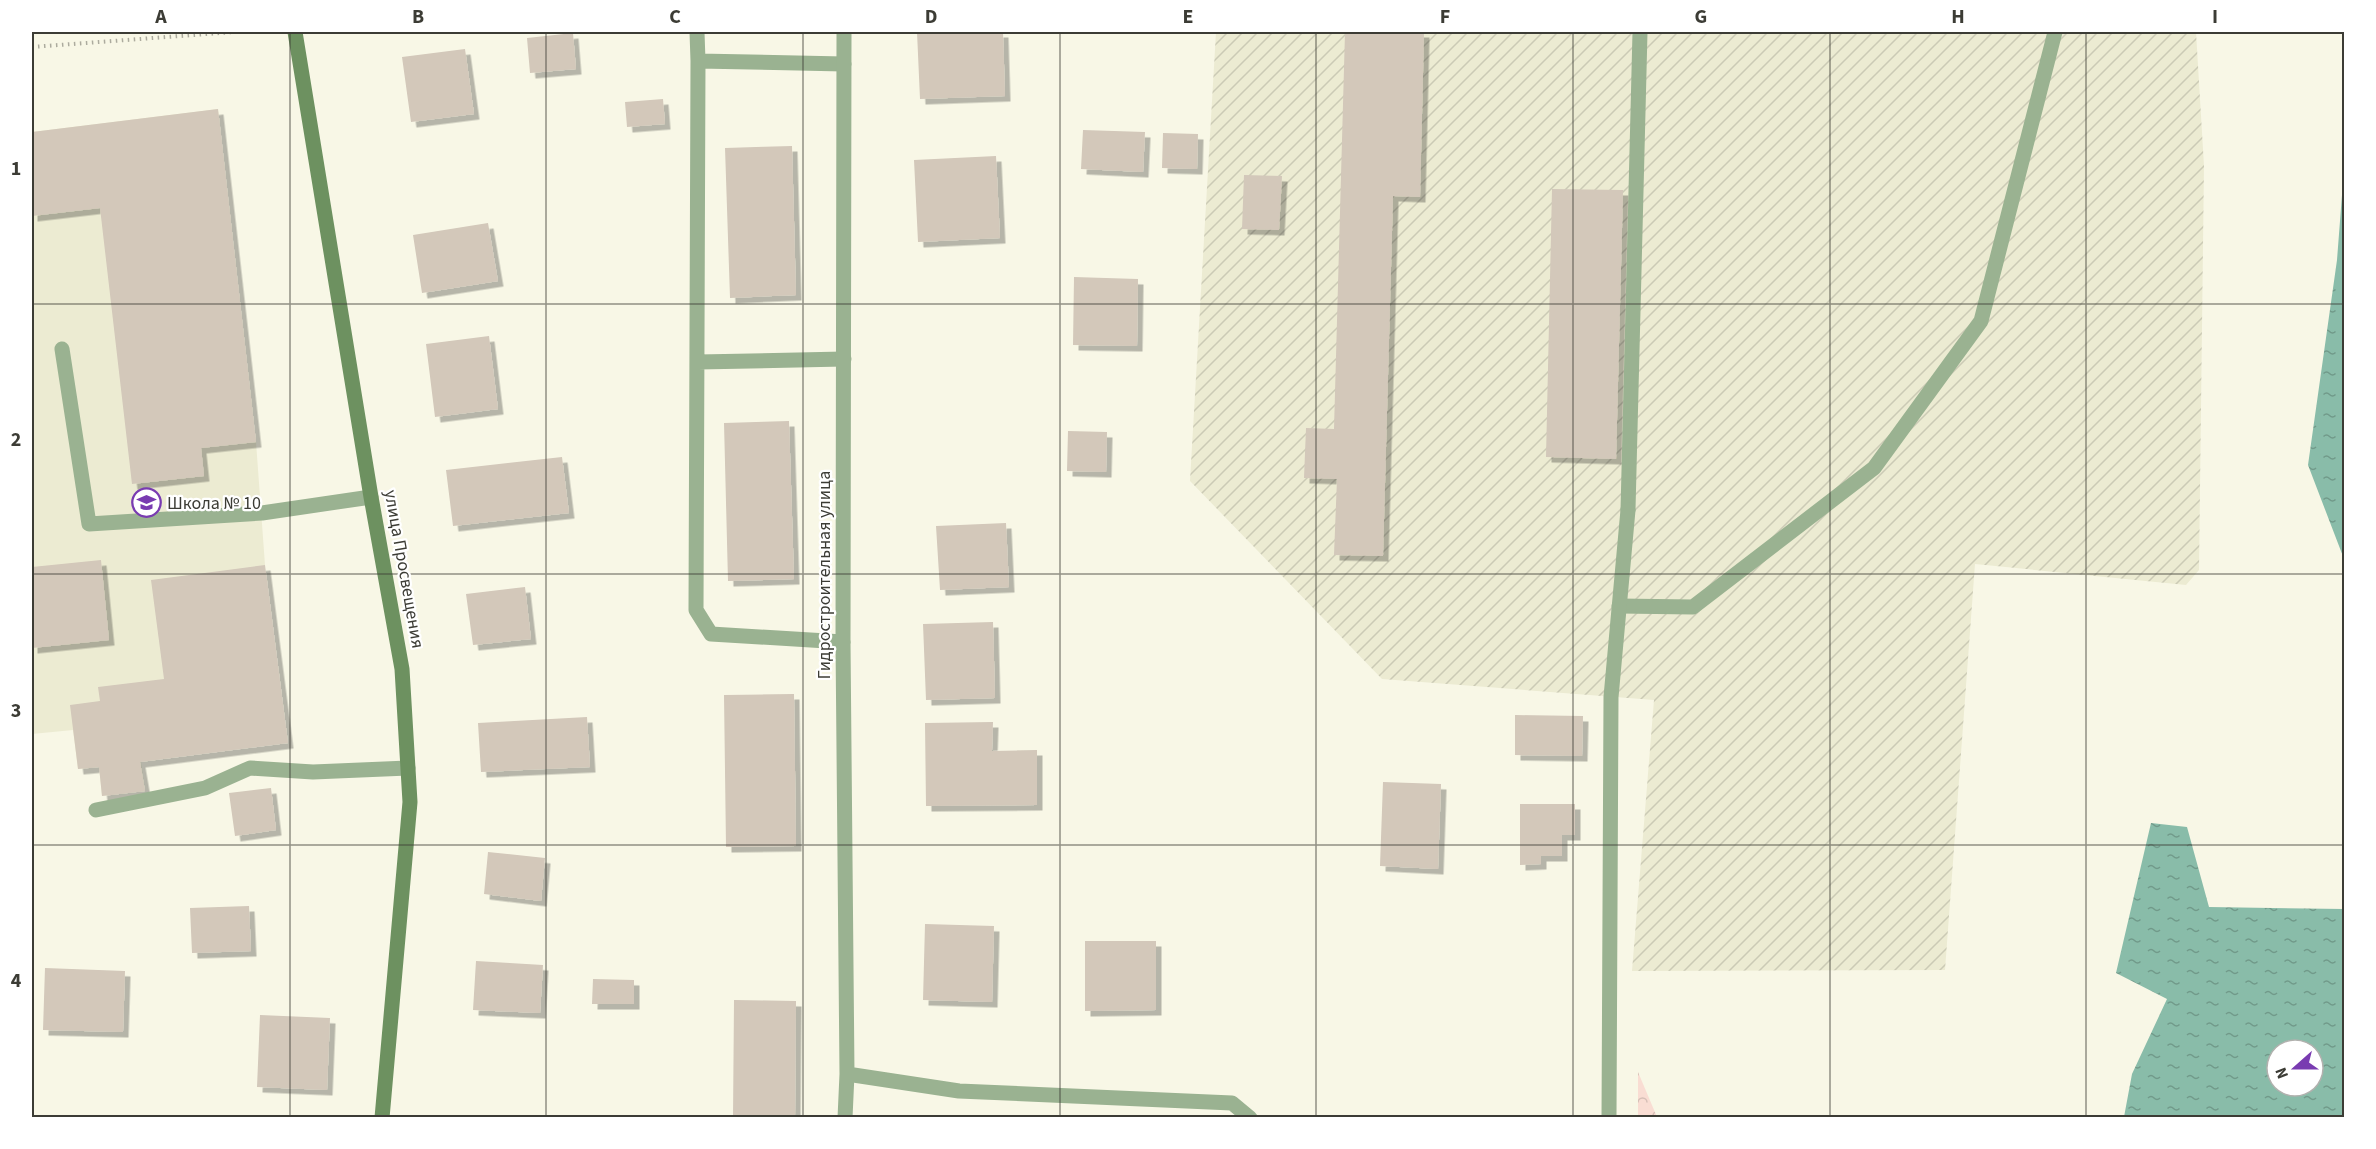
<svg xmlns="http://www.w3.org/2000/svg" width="2376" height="1149" viewBox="0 0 2376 1149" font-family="'Source Sans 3',sans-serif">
	<defs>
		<pattern id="industrial-furrows" width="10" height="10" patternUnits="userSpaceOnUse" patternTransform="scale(1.5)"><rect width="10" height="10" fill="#ecebd2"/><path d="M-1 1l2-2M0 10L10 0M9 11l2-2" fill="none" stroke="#cbcab5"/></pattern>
		<pattern id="forest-crowns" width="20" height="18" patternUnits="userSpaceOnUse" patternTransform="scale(1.5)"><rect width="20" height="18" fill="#f9ddd3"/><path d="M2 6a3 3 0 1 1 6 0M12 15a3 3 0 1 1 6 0" fill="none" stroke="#d6bfb6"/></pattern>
		<pattern id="water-ripples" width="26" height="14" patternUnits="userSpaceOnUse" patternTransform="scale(1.5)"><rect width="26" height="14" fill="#89bca9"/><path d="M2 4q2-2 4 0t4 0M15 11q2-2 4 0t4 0" fill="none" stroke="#719a8a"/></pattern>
		<filter id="shadow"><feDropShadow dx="5.5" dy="5.5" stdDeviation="0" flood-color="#0004"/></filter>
	</defs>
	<rect width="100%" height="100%" fill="#f8f7e6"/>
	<path fill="#ecebd2" d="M218,109L256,442L265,565L141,762L145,791L102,796L99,767L78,769L73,730L32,734V132Z"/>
	<path fill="url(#industrial-furrows)" d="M1216,32H2196L2204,166L2199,570L2186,585L1975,564L1945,970L1632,971L1654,700L1382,679L1190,481Z"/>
	<path fill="url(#forest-crowns)" d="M1638,1072L1657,1117H1638Z"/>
	<path fill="url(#water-ripples)" fill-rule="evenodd" d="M2344,169V559L2308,465L2337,260Z
		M2151,823L2187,827L2209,907L2344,909V1117H2124L2132,1074L2167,999L2116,973ZM2277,1050H2313V1086H2277Z"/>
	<path fill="#d3c8ba" filter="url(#shadow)" d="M917,32H1003L1005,96L920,99Z
		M1345,32H1424L1420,197L1393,196L1383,556L1334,555L1337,479L1304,478L1306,428L1334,429Z
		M573,33L576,69L530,73L527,38Z
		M465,49L474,114L411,122L402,57Z
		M663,99L665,124L627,127L625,102Z
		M218,109L256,442L201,448L204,476L132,484L100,208L32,216V132Z
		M1083,130L1145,132L1143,172L1081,169Z
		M1163,133L1198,134L1197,169L1162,168Z
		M792,146L796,295L730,298L725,148Z
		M996,156L1000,238L918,242L914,160Z
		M1244,175L1282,176L1279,230L1242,229Z
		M1552,189L1623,190L1616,459L1546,457Z
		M488,223L498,281L422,293L413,235Z
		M1074,277L1138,279L1137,346L1073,345Z
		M489,336L498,409L435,417L426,344Z
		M789,421L794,579L728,581L724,423Z
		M1068,431L1107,432L1106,472L1067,471Z
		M562,457L569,513L453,526L446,470Z
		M1006,523L1009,587L940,590L936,526Z
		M101,560L109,640L32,648V567Z
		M265,565L288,743L140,762L145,791L102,796L99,767L78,769L70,705L100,701L98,687L164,679L151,580Z
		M525,587L531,639L473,645L466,594Z
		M993,622L995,698L926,700L923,624Z
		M794,694L796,846L726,847L724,695Z
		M1515,715L1583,716L1582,756L1515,755Z
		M587,717L590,767L481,772L478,723Z
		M993,722L992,751L1037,750V805L926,806L925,723Z
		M1383,782L1441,784L1438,869L1380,866Z
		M271,788L276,830L235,836L229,793Z
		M1520,804H1575V835H1562V856H1541V864L1520,865Z
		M488,852L545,858L541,901L484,894Z
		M249,906L251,951L192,953L190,908Z
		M925,924L994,926L992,1002L923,1000Z
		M1085,941H1156V1010L1085,1011Z
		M476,961L543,965L540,1013L473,1010Z
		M45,968L125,971L123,1032L43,1030Z
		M593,979L634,980V1004H592Z
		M734,1000L796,1001L795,1118H733Z
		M260,1015L330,1018L327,1090L257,1087Z"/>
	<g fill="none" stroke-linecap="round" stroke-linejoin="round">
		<path stroke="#acab9e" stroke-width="4" stroke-dasharray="1.5 4.5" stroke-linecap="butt" d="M32,47L234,32"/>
		<path stroke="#9ab291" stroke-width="15" d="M697,32L698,61L844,64
			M698,61L696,610L711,634L843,642
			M62,349L89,524L262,513L371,497
			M698,362L844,359
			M1628,510L1640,32
			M1619,606L1693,607L1874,468L1981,321L2055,32
			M96,810L205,788L250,768L313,772L408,768"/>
		<path stroke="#9ab291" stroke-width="15" d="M844,32L843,642L847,1074L845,1118
			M847,1074L959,1091L1232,1103L1250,1118
			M1609,1118L1611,697L1628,510"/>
		<path stroke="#6d9160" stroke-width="15" d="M295,32L371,497L402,669L410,802L382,1118"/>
	</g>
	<path fill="none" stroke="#3c3c35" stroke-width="1.5" stroke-opacity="0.55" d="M290,32V1118M546,32V1118M803,32V1118M1060,32V1118M1316,32V1118M1573,32V1118M1830,32V1118M2086,32V1118M32,304H2344M32,574H2344M32,845H2344"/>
	<defs>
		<symbol id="school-ring" viewBox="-11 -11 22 22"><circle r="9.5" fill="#fff" stroke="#793bb1" stroke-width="1.5"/><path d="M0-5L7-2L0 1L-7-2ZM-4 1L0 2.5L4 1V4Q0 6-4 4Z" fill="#793bb1"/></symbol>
	</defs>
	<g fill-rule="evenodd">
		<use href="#school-ring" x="130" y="486" width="33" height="33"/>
	</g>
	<g text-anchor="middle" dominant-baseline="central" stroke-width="4.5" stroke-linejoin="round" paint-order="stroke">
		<g font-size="18" fill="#3c3c35" stroke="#fff" text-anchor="start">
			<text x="167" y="503">Школа № 10</text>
		</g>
		<g font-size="18" fill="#3c3c35" stroke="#fff">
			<text transform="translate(404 569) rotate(80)">улица Просвещения</text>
			<text transform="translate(824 575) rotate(-90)">Гидростроительная улица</text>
		</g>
	</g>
	<rect width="2376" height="1149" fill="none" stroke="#ffffff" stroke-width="66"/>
	<g transform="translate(2295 1068) rotate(249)"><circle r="28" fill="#ffffff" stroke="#b1b1ae" stroke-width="1.5"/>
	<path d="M0-4.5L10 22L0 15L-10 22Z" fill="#793bb1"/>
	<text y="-9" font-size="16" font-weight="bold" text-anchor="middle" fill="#3c3c35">N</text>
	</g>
	<rect x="33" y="33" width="2310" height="1083" fill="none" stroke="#3c3c35" stroke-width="2"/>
	<g font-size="20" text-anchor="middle" font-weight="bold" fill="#3c3c35">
		<text x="161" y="23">A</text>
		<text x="418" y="23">B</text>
		<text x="675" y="23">C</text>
		<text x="931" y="23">D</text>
		<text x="1188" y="23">E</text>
		<text x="1445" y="23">F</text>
		<text x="1701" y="23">G</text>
		<text x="1958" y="23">H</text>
		<text x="2215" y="23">I</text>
		<text x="16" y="175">1</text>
		<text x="16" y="446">2</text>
		<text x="16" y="717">3</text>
		<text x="16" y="987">4</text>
	</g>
</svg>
